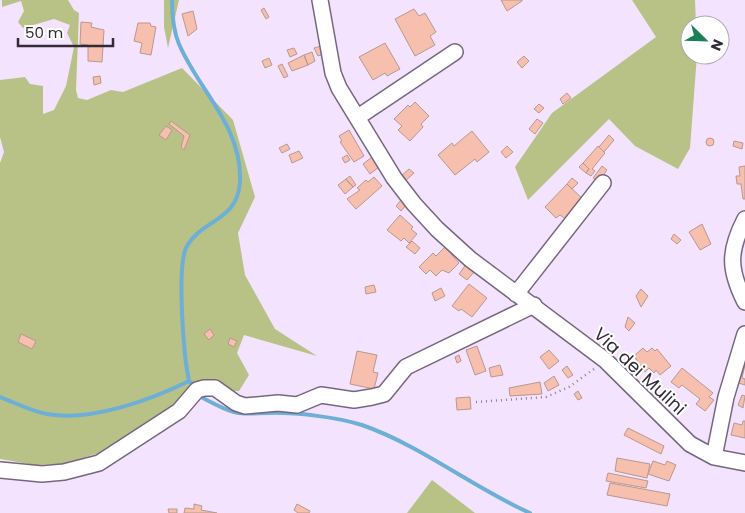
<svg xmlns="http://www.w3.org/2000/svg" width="745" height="513" viewBox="0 0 745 513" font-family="Poppins,sans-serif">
	<rect width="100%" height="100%" fill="#f4e3ff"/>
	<path fill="#b8c286" d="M2,0H68L74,10L79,13L76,90L78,98L87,100L111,90L123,92L182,68L233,120L255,197L238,233L245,275L275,329L317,356L244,335L237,353L249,375L239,391L205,392L138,446L92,455L65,464L35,465L0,459V163L4,152L0,137V80L25,77L30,84L43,86V114L54,110L66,86L74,47L67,33L70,25L54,19L23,28L18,22L24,11L21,1L2,7Z
		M164,0H179L168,48L164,27Z
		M632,0H695L696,25H690V55H697L690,148L678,169L635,146L609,119L528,200L515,167L552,113L656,37Z
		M432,480L475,513H407Z"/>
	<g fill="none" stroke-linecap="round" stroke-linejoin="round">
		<path stroke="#6dafd6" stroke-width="4" d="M172,0C172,16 173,30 179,44C199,91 242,126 240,181C238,222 203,218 187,246C176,264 184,358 189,381
			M0,397C16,403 30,411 47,414C90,422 151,400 189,381L195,387
			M203,398C213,403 223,409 234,412C246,415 256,413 268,413C295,412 336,417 362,425C422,446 472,487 530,513"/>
	</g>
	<path fill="#f7bfad" stroke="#b8988d" d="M501,0H522V1L507,11Z
		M264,8L269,17L266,19L261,10Z
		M414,9L419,16L425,13L436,32L430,36L435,45L415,56L395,19Z
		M193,11L197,29L188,36L182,14Z
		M81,22L92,23L91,27L104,30L102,62L88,61V45L80,44Z
		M138,23H150L151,26L156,27L151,55L140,53L142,43L134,41Z
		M385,43L400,69L387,76L385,73L373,80L359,57Z
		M321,46L324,54L318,56L314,48Z
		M294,48L297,54L290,57L287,50Z
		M312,52L315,61L308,65L304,55Z
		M304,55L308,65L292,71L288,63Z
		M524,56L529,61L522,68L517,62Z
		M269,58L272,65L265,68L262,61Z
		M282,64L288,76L284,78L278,66Z
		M100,76L101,83L94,85L93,77Z
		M567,93L571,98L563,104L560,99Z
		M415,102L429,116L421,124L423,127L410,141L398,130L402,126L394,119L408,105L410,107Z
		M539,104L544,108L539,113L534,109Z
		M537,119L543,123L535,134L529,129Z
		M171,121L190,135L184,150L181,147L184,136L169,124Z
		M166,126L172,130L166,140L159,135Z
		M349,130L364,156L354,162L340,142L342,141L339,136Z
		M472,131L489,152L477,162L475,159L455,175L438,155L452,143L454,146Z
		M609,135L614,140L604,152L599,147Z
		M706 142a4 4 0 1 1 8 0a4 4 0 1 1-8 0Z
		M734,141L743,143L742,149L733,146Z
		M287,144L290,149L282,153L279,148Z
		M507,146L513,152L506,158L501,152Z
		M598,146L605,153L592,169L595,171L591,176L586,173L589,169L583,163Z
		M299,151L303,158L292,163L289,155Z
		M347,155L350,160L345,163L342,158Z
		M372,157L379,167L370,174L363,164Z
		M583,163L589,169L586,173L579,167Z
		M602,166L607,170L598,182L593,178Z
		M745,166V199H743L741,184H737L736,176H740L739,167Z
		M409,169L414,173L404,182L400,177Z
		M350,176L356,185L353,187L346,179Z
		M374,177L382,186L356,209L347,199L360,190L357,188L366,180L368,182Z
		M572,178L578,183L572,189L567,184Z
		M346,179L353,187L345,194L338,185Z
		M567,184L585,201L567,220L560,215L556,218L545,207Z
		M402,199L407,204L401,211L396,206Z
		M400,215L413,227L411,229L417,234L409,243L404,238L401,241L387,230Z
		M702,224L711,244L700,250L689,232Z
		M674,234L681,240L677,244L671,239Z
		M412,241L420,248L415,254L406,247Z
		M445,247L459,263L449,273L442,270L436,276L430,270L426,274L419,267L433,253L436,256Z
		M467,263L476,270L467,280L459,274Z
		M469,284L487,298L472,317L461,309L459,311L452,306Z
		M374,285L376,292L366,294L365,287Z
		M441,288L445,296L435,301L432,293Z
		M641,289L648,296L641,307L636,296Z
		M628,317L635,323L629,331L625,327Z
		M210,329L214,335L209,340L204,334Z
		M21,334L36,341L32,349L18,342Z
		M230,338L237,341L234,347L228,344Z
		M477,346L486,371L475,375L466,350Z
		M643,348L647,352L652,348L655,351L657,349L671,366L660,375L656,370L654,373L649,368L645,372L634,356Z
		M549,350L559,361L549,369L540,357Z
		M357,351L377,355L373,372L378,373L374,389L350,384Z
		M459,355L461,361L457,363L455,357Z
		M500,365L503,375L491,377L489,368Z
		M745,365L742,378L745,379V385L735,382L740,366Z
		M567,366L573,375L568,378L562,370Z
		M682,368L713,393L709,397L714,400L705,411L696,404L700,399L682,385L679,388L671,382Z
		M554,376L559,385L548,391L544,383Z
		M540,382L542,394L510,396L509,388Z
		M578,391L582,398L578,400L574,394Z
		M742,395L745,396L743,408L738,405Z
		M470,397L471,409L457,410L456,398Z
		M743,421H745V438L731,435L734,423L742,425Z
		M628,428L664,446L661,454L624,435Z
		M617,458L650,464L647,478L615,471Z
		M653,461L665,465L667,461L676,465L669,481L648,474Z
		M608,473L648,481L646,488L606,481Z
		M610,483L670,494L667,506L607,495Z
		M194,504L202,506L201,510L217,513H184L185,508L194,509Z
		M297,504L310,511L309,513H298L294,510Z
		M168,509H177V513H169Z"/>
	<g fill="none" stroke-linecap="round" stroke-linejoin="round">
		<defs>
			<path id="street" d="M320,0L333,73L339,88L394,178L414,204L437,229L470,259L605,360L690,444L714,457L745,463
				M358,117L455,52
				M745,219C728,252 729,270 745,302
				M516,294L603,183
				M714,457L726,397L745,334
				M0,470L42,474L64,472L99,463L179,411L197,390L204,388H215L236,403L245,406L278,403L297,405L321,395L354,400L372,397L384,394L406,367L534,305"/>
		</defs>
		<use href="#street" stroke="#76677f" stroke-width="18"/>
		<path stroke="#8b8092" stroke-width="2.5" stroke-dasharray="1 4" stroke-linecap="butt" d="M476,402L546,397L569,387L594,369"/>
		<use href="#street" stroke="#fff" stroke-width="15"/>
	</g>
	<g text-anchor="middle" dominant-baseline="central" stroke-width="4" stroke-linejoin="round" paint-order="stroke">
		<g font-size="18" fill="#312b35" stroke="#fff">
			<text transform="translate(640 371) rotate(43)">Via dei Mulini</text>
		</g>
	</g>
	<g transform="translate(705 40) rotate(113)"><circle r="24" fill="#ffffff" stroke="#adaaae"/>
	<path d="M0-4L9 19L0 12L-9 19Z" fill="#1b805a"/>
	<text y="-8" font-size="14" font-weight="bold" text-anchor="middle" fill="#312b35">N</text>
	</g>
	<path d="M18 38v8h95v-8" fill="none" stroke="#312b35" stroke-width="2.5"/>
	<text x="25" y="38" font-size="15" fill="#312b35" stroke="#ffffff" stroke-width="4" paint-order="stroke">50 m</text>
</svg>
